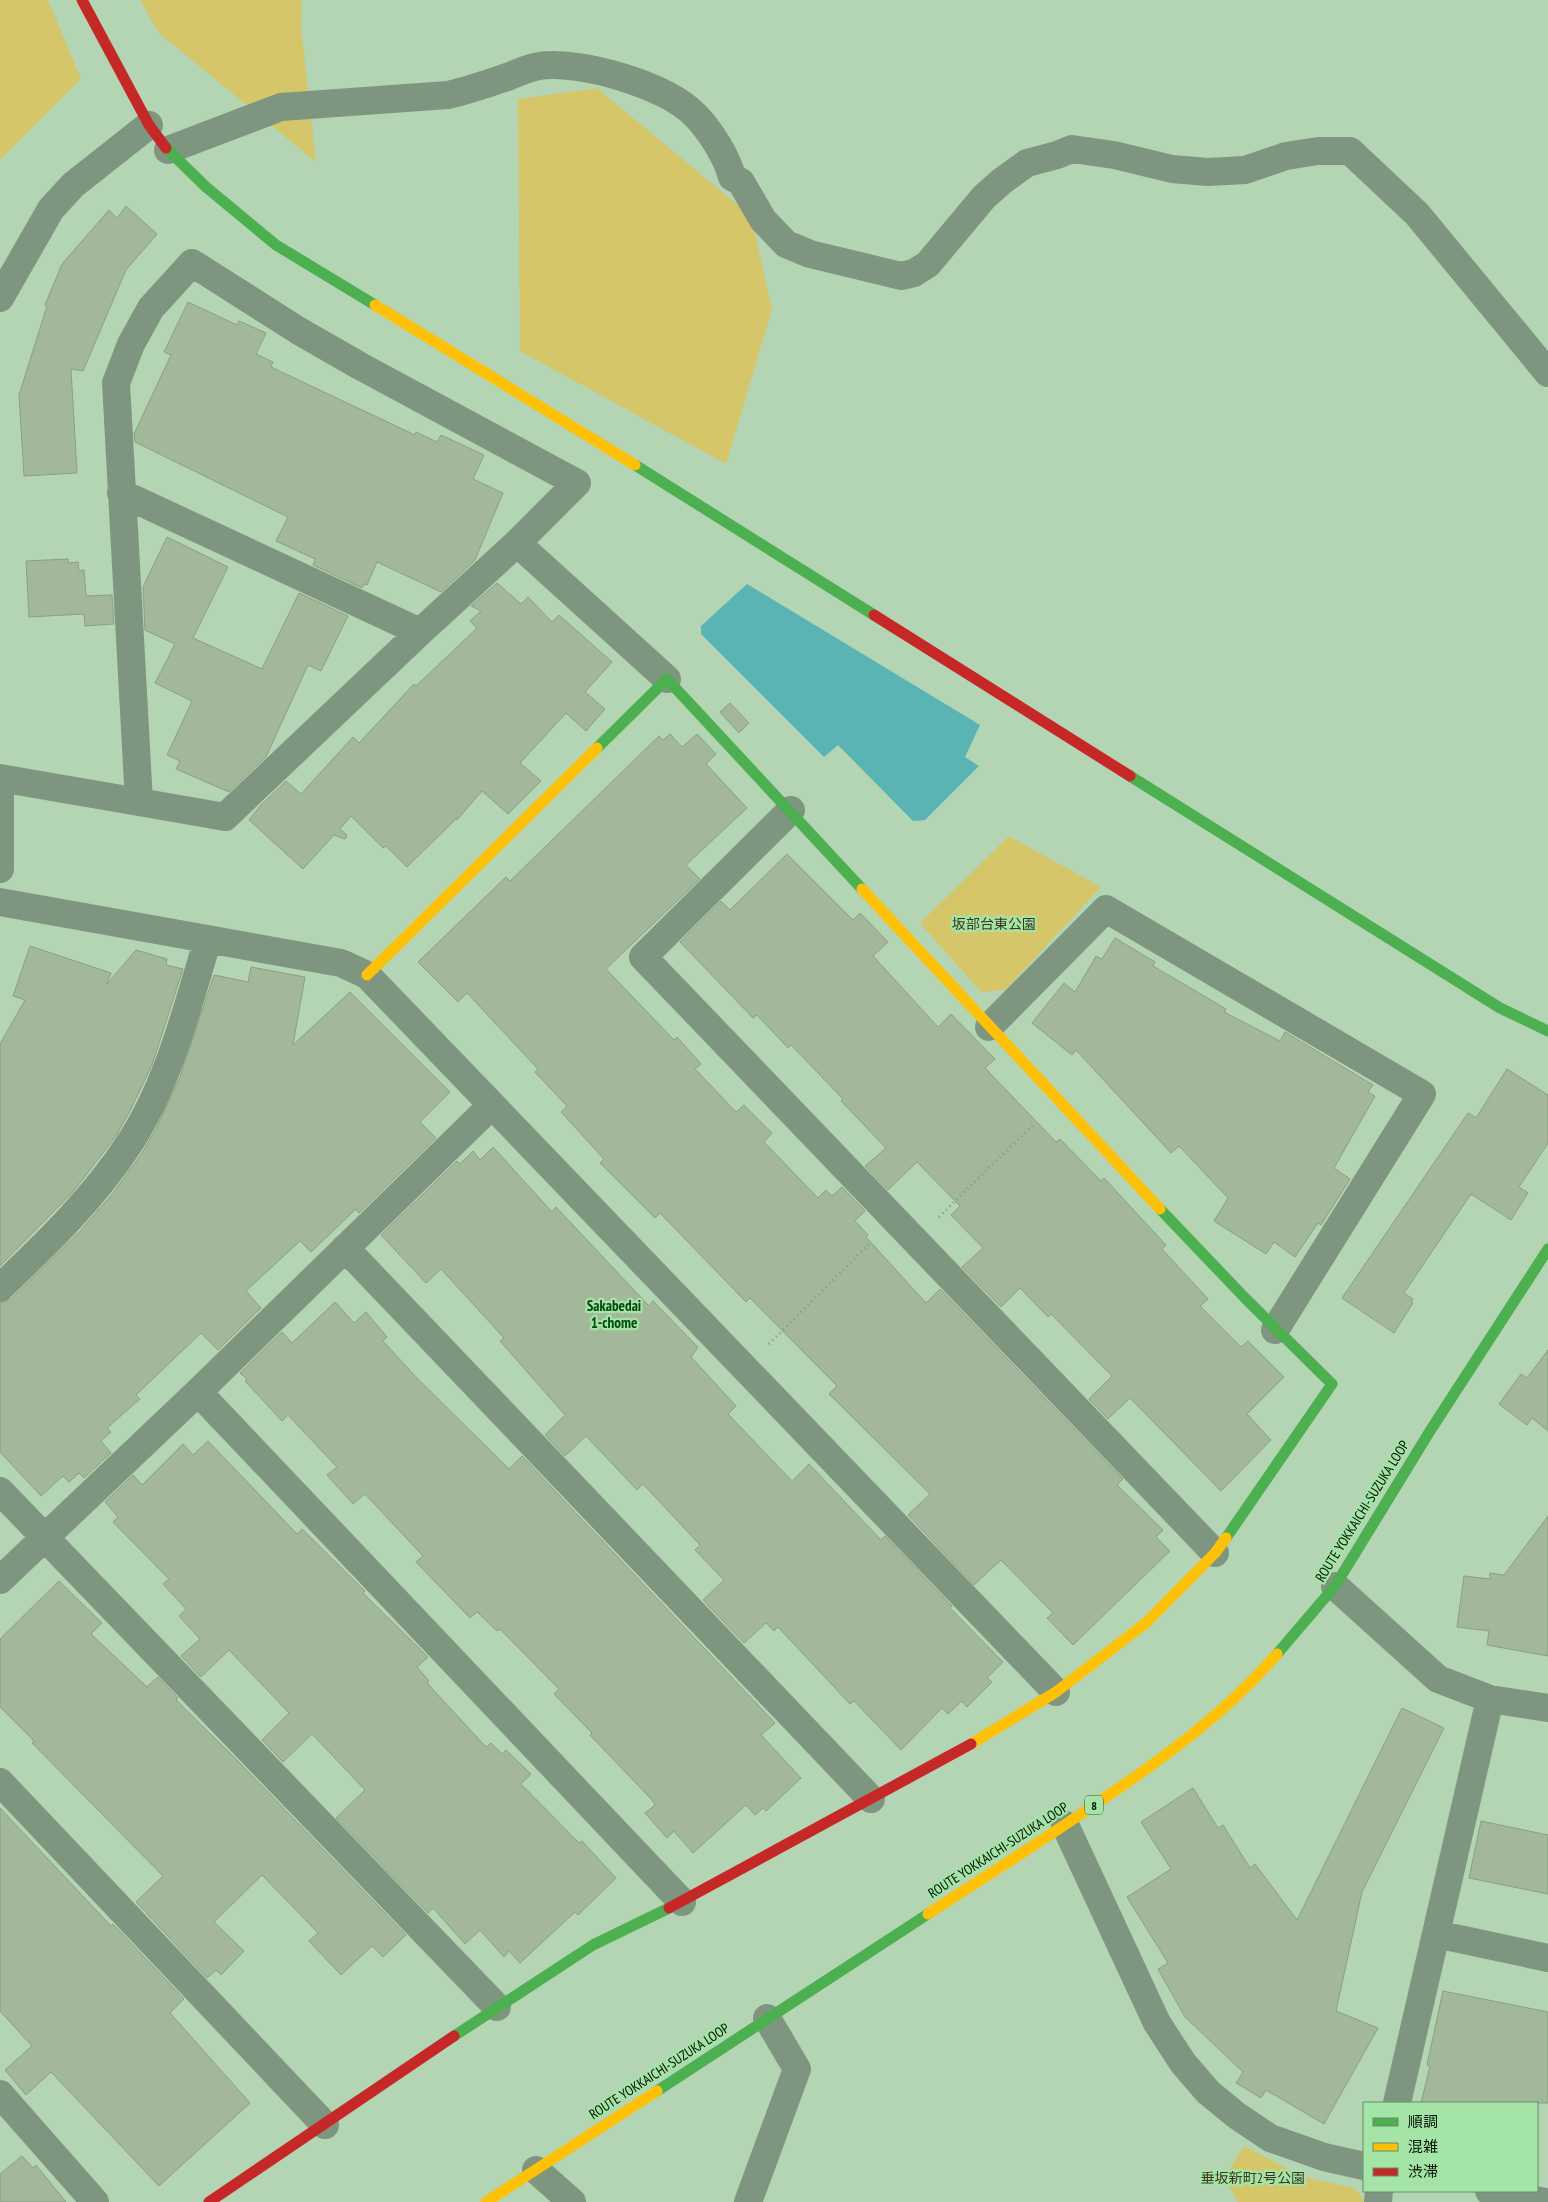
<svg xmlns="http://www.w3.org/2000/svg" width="1548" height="2202" viewBox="0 0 1548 2202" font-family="'PT Sans Narrow','Noto Sans JP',sans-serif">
	<rect width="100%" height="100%" fill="#b3d5b4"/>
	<path fill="#d5c66a" d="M0,0H48L81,79L0,160Z
		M140,0H302L301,26L316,162L159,33Z
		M597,88L751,216L772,309L726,464L520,351L518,99Z
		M1009,836L1101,887L1005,990L981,992L920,923Z
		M1244,2146L1304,2177L1354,2188L1363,2198V2202H1238L1224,2177Z"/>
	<path fill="#5ab4b3" d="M747,584L980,725L965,757L979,766L925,820L913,821L838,745L824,757L701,634V626Z"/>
	<path fill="#a3b89a" stroke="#8b9f81" d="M126,206L157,234L126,270L83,371L71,369L77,473L24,476L19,395L47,306L45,305L62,264L109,210L117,218Z
		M188,302L237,325L239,321L266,333L256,354L273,362L271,367L415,435L416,432L437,442L441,435L484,455L473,479L503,493L475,560L441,592L377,562L367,585L364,584L362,588L313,565L315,559L276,541L288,517L135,442L134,434L171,355L164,352Z
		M167,537L228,567L193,638L262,669L299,593L348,616L321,671L308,665L266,757L229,792L176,769L180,761L167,755L192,701L155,683L175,644L145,630L143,587Z
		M68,559V563L78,562L79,571L84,570L86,596L112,595L114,624L85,626L84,614L29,617L26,561Z
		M497,583L521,604L528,597L552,622L559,615L612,662L585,692L605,709L586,731L566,713L520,763L541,781L508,814L482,791L457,820L456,819L407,867L386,846L383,848L351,816L340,829L347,835L345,839L334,835L303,869L249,820L261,805L286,781L301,794L353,737L359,743L414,684L416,686L477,628L470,621L481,611L471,606Z
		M730,703L749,723L739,733L720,712Z
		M670,734L682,747L697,734L716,754L706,764L747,808L686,865L700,879L606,969L674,1040L677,1037L701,1064L695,1069L736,1112L744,1105L772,1133L764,1142L818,1198L826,1190L832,1196L842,1187L865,1211L855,1221L868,1235L866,1237L926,1303L940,1289L1123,1479L1117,1485L1163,1530L1156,1537L1170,1551L1073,1645L1047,1618L1053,1613L1001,1560L974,1585L908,1515L930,1494L829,1394L837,1386L750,1298L746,1302L660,1213L655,1218L600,1163L604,1159L561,1112L567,1106L535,1072L538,1069L467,993L458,1002L418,962L506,877L510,881L659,736L663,740Z
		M787,854L853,920L860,913L888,942L873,956L938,1027L951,1014L995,1059L985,1068L1056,1142L1060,1139L1101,1181L1104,1178L1166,1245L1162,1249L1208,1299L1200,1306L1241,1347L1248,1341L1284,1377L1247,1414L1271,1440L1221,1491L1130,1398L1108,1419L1089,1399L1112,1376L1051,1314L1048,1317L1020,1288L1001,1307L962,1267L983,1248L951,1215L960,1206L917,1162L888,1190L865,1166L886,1148L841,1101L843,1099L791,1045L788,1048L757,1015L753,1018L680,942L721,901L730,910Z
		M1115,938L1155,962L1153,966L1226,1009L1224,1012L1280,1041L1285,1032L1373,1085L1368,1092L1375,1096L1334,1168L1350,1179L1321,1225L1318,1223L1295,1257L1274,1242L1266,1254L1214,1221L1228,1198L1179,1146L1171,1153L1076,1050L1072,1055L1032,1023L1064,983L1075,992L1096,956L1102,959Z
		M30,946L111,973L106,985L136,950L167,959L166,965L183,969L152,1065L129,1113L116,1136L73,1192L0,1266V1044L25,1000L13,996Z
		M251,967L305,977L293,1045L350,992L450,1092L420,1122L436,1138L359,1213L356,1209L311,1252L300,1241L246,1291L261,1308L218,1350L201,1333L136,1395L140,1399L107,1428L111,1432L101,1441L111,1453L84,1478L79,1473L69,1482L63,1476L41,1496L0,1452V1303L11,1299L80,1231L113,1193L142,1153L157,1127L180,1077L214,975L248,982Z
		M1507,1069L1548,1095V1143L1519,1187L1528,1193L1511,1220L1471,1194L1404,1293L1413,1299L1411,1302L1413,1303L1394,1333L1342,1298L1468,1113L1476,1118Z
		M493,1147L552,1212L556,1207L649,1306L653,1301L698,1347L691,1357L736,1406L728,1414L792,1481L809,1464L881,1540L885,1536L952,1606L950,1608L1003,1662L987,1678L992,1682L967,1707L962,1701L948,1714L942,1708L901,1750L854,1701L850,1704L778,1627L774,1631L766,1623L744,1643L703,1600L724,1580L695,1550L700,1545L643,1484L637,1490L586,1436L565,1456L545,1435L565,1415L500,1341L504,1338L441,1269L426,1283L381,1235L457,1161L460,1164L473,1151L480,1160Z
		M335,1302L354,1323L366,1312L387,1337L383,1341L416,1377L509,1469L522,1456L775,1723L761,1735L801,1778L766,1811L763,1808L755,1815L746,1805L693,1853L674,1831L667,1838L645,1813L655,1805L652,1800L590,1735L592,1733L554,1694L559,1689L500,1629L497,1631L477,1612L470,1618L416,1562L423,1556L365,1494L353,1504L327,1475L337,1467L288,1415L282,1421L245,1381L247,1379L240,1373L282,1332L292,1343Z
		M1548,1350V1431L1532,1418L1527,1425L1499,1404L1521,1374L1527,1378Z
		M208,1441L297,1534L302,1529L365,1591L363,1593L428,1657L417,1667L429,1681L427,1683L486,1747L491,1743L502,1754L506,1750L531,1774L521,1784L579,1843L582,1841L616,1878L578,1915L575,1912L520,1963L509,1951L504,1957L480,1930L465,1944L433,1908L428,1913L336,1818L365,1790L312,1734L283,1762L262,1740L289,1713L229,1650L201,1677L181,1656L200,1639L179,1616L186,1609L163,1584L169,1579L113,1522L118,1517L105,1502L133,1475L142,1485L183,1444L193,1455Z
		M1548,1516V1656L1487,1645L1489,1631L1457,1627L1464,1576L1490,1579V1573L1504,1575Z
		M59,1581L102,1623L91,1634L147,1687L158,1677L178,1698L176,1700L235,1758L406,1935L383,1957L372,1946L341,1975L309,1941L318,1933L262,1875L214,1922L244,1951L221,1975L216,1970L207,1978L136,1902L163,1876L32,1743L34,1741L0,1707V1639Z
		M1402,1708L1444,1728L1362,1892L1336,2011L1378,2028L1324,2124L1266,2090L1261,2098L1236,2083L1243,2072L1185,2017L1158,1969L1168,1963L1127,1897L1171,1869L1141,1822L1193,1788L1218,1828L1223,1825L1250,1868L1255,1864L1297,1920Z
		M0,1808L111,1926L113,1924L184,1999L170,2013L250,2103L159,2186L51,2072L26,2095L5,2070L32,2046L0,2011Z
		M1481,1821L1548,1835V1894L1469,1878Z
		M1443,1991L1548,2012V2103H1421L1430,2066L1427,2065Z
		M22,2156L33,2168L36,2165L66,2202H0V2174Z"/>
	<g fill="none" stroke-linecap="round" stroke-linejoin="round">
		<path stroke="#819a82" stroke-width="3" stroke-dasharray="1 4" stroke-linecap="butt" d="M939,1217L1035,1123
			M769,1344L871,1242"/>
		<path stroke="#7e967f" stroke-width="28" d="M168,150L281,107L448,95C470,90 490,83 510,76C519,72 529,68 539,66C580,60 666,85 695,115C710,130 727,157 732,177L741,182L763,220L786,244L810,254L901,276L914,273L928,264L984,197L1002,181L1027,163L1057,155L1072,149L1114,155L1172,169L1208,172L1245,170L1286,156L1318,151H1350L1417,214L1548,373
			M192,263L299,331L360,366L577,483L517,543L420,632L225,817L139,802L116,383L131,344L151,308Z
			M0,298L51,209L73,185L149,125
			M121,493L420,632
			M517,543L667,679
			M0,778L139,802
			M0,796V869
			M791,810L643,957L1215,1553
			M0,902L341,963L367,975L1056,1692
			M989,1027L1106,909L1422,1094L1275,1330
			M345,1248L871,1799
			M0,1288C47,1243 93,1199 129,1144C169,1083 187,1008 208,939
			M198,1392L682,1902
			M0,1491L497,2007
			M0,1580L198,1392L491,1106
			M1335,1586L1438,1679L1490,1699L1548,1708
			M0,1782L325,2125
			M1065,1825L1157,2023L1183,2063L1208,2092L1236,2115L1270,2138L1324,2157L1364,2166
			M1436,1934L1548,1958
			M0,2094L95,2202
			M1397,2103L1490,1699
			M536,2170L572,2202
			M1489,2191L1546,2202
			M748,2202L797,2069L767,2018
			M1378,2202L1379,2191"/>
		<path stroke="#4caf50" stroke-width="11" d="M166,148L206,187L276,245L375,305
			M635,465L874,615
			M597,748L667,679L862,889
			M1130,776L1500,1008L1548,1031
			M1160,1209L1245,1298L1332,1384L1226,1538
			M1277,1654L1335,1586L1430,1431L1548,1249
			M454,2036L593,1945L669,1908
			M657,2091L928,1914"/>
		<path stroke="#ffc107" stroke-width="11" d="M375,305L635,465
			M862,889L1160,1209
			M367,975L597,748
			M971,1744L1056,1692L1147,1622L1215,1553L1226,1538
			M928,1914C986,1876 1045,1839 1103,1799C1165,1757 1227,1712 1277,1654
			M486,2202L657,2091"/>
		<path stroke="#c62828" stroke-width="11" d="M82,0L149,125L166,148
			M874,615L1130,776
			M669,1908L971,1744
			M209,2202L454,2036"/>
	</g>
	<g text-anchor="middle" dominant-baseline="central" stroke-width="4.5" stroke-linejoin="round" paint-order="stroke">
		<rect fill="#a4e4a6" stroke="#315032" stroke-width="1" x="1085" y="1795.5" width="18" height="19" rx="4"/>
		<g font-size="12" font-weight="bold" fill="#010">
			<text x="1094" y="1805">8</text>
		</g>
		<g font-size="14" fill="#3e341d" stroke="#a4e4a6">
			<text x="994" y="924">坂部台東公園</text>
			<text x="1253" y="2178">垂坂新町2号公園</text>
		</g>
		<g font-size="14" fill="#010" stroke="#a4e4a6">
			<text transform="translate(1362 1511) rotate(-58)">ROUTE YOKKAICHI-SUZUKA LOOP</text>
			<text transform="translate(998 1850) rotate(-33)">ROUTE YOKKAICHI-SUZUKA LOOP</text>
			<text transform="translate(659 2071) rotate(-33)">ROUTE YOKKAICHI-SUZUKA LOOP</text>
		</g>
		<g font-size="15" font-weight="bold" fill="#034911" stroke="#a4e4a6">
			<text x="614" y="1305">Sakabedai<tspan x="614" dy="17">1-chome</tspan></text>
		</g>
	</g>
	<rect x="1363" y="2102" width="175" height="90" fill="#a4e4a6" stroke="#629064"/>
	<rect x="1373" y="2118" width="25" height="8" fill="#4caf50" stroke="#629064"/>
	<text x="1408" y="2127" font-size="15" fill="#001100">順調</text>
	<rect x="1373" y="2143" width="25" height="8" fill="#ffc107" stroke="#629064"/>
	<text x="1408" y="2152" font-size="15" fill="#001100">混雑</text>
	<rect x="1373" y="2168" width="25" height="8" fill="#c62828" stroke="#629064"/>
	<text x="1408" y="2177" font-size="15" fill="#001100">渋滞</text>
</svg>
